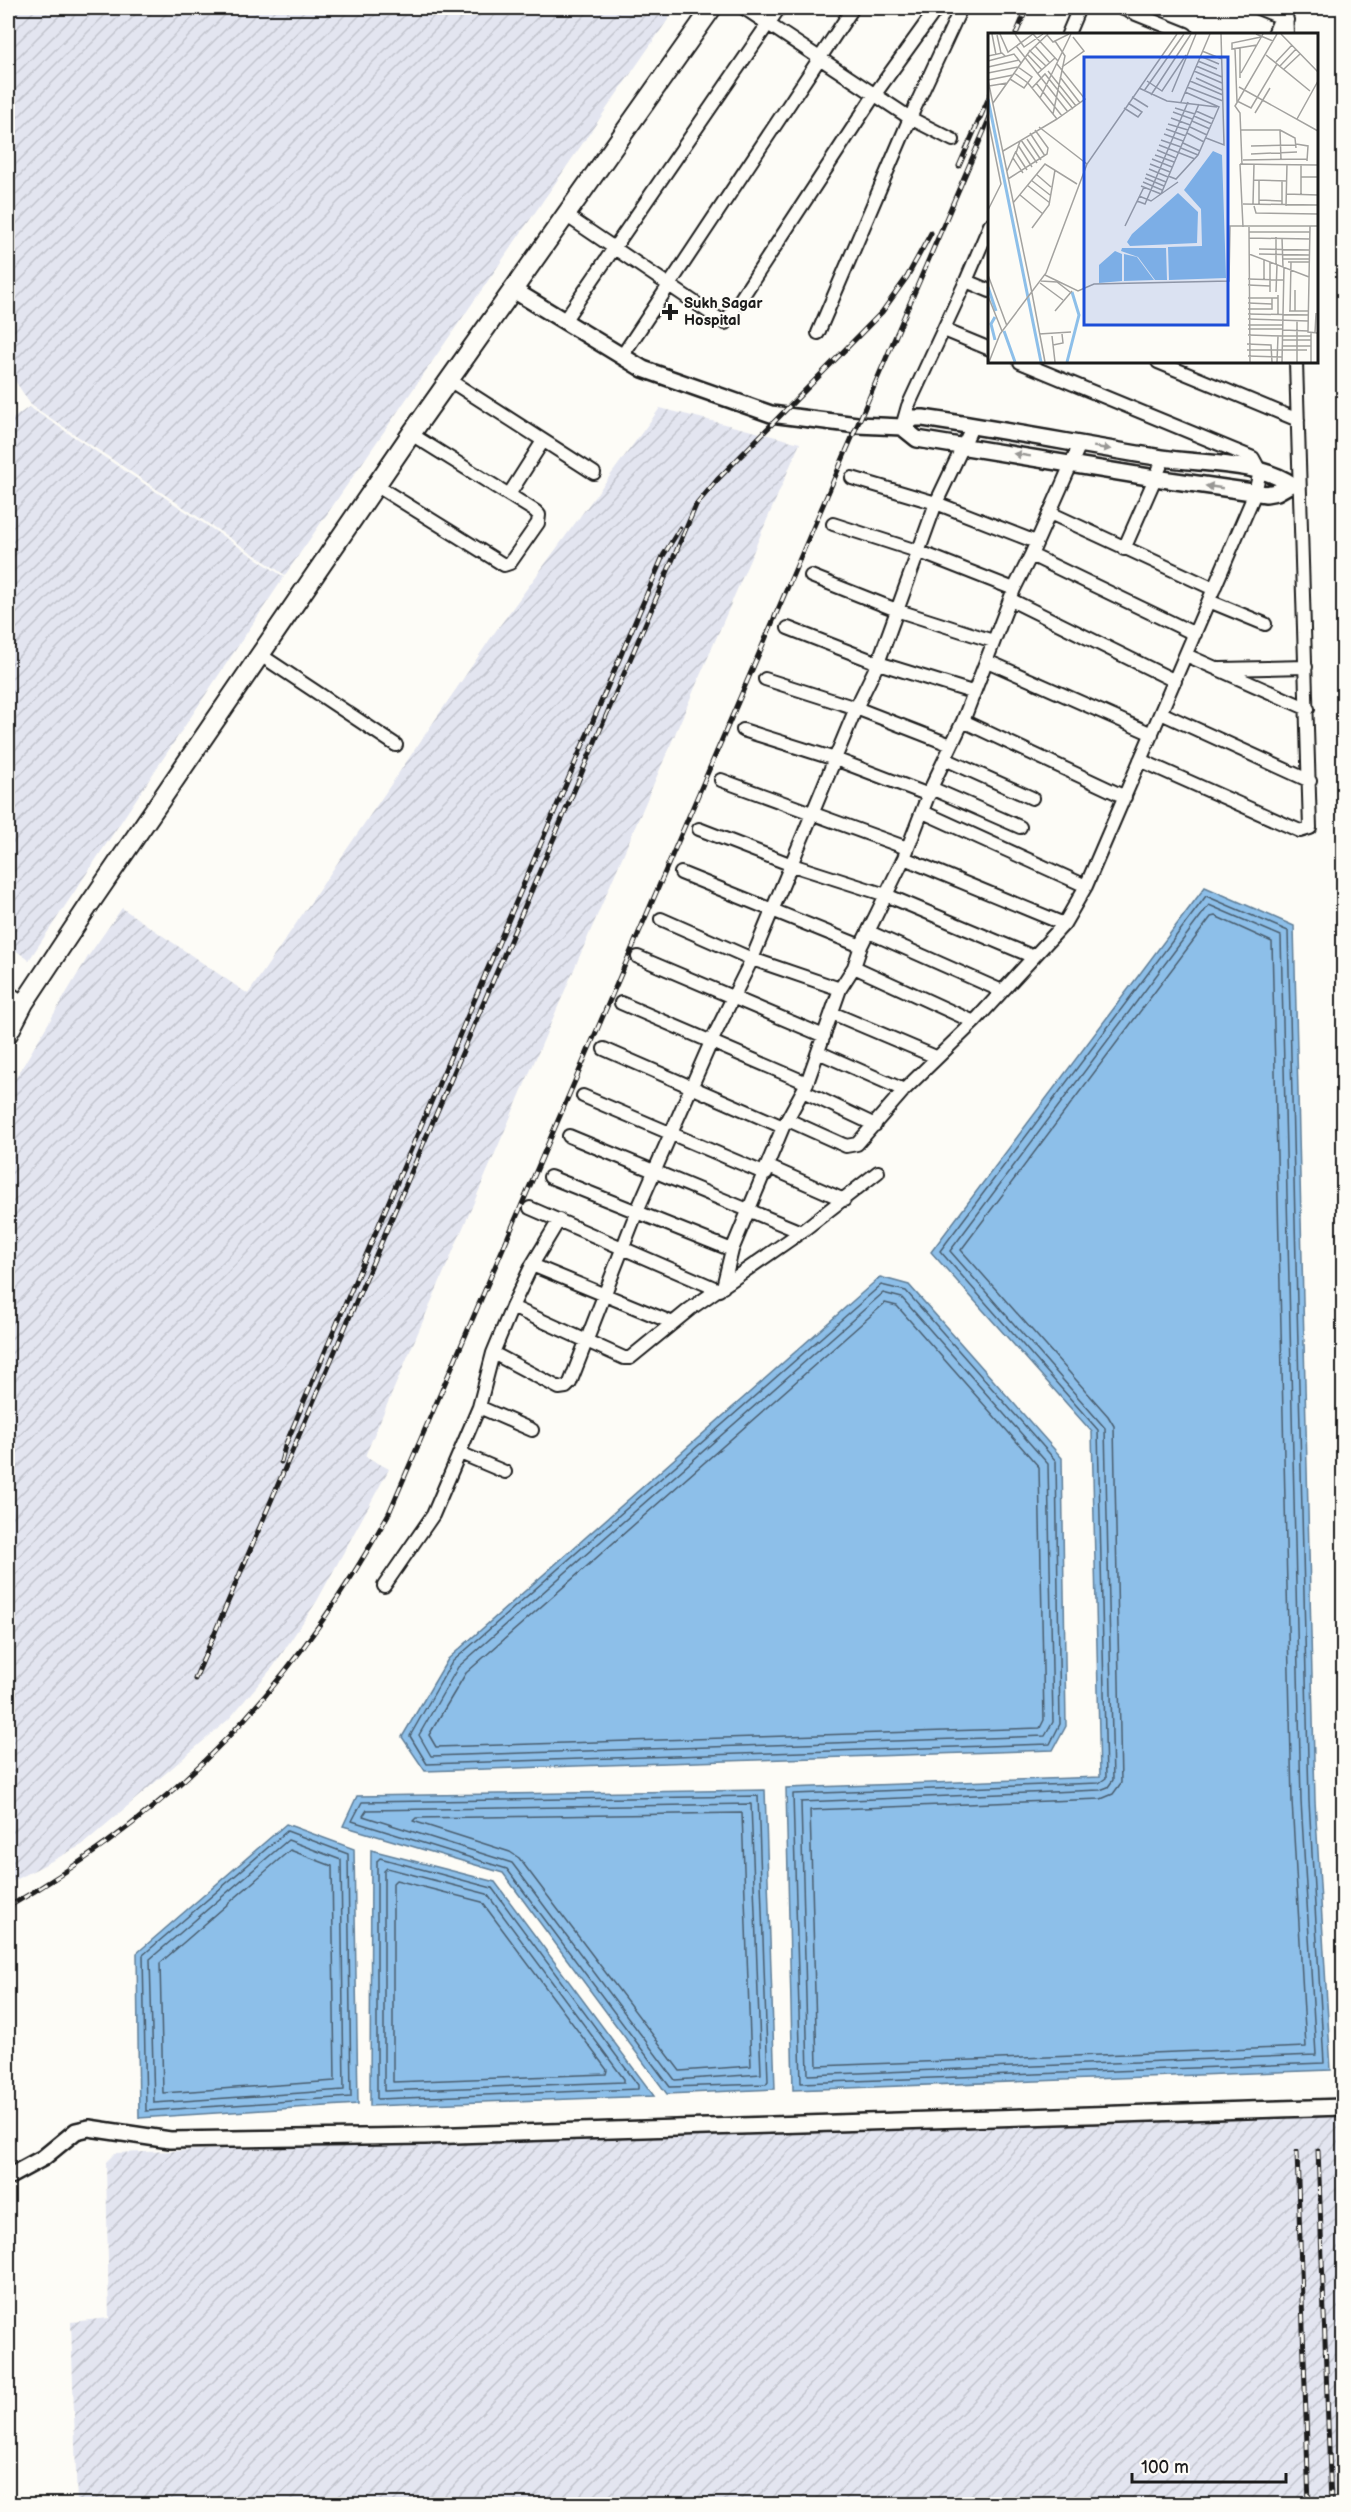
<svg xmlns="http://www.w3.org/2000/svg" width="1351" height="2512" viewBox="0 0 1351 2512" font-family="'Balsamiq Sans',sans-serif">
	<defs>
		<pattern id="industrial-furrows" width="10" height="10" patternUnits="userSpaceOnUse" patternTransform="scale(1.5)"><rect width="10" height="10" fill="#e3e5f0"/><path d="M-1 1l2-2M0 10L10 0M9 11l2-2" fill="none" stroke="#c2c4cd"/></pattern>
	</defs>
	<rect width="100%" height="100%" fill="#fdfcf7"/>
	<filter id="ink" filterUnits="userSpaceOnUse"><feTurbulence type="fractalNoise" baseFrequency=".0167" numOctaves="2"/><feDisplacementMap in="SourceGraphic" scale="12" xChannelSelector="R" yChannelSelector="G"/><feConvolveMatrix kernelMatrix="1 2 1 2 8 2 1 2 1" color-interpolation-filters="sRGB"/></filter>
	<g filter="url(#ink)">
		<path fill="url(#industrial-furrows)" d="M8,8H676L285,575L31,405L8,370Z
			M29,407L284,577L29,960L8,945V422Z
			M660,408L800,443L365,1456L389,1469L317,1601L273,1667L229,1719L82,1845L8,1884V1091L89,955L122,908L248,994L495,632Z
			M1343,2112V2504H77L71,2322L109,2318L106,2162L115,2153Z"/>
		<path fill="#8dbfe9" stroke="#607e97" stroke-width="1.5" d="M1205,887L1294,926L1315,1801L1331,2070L793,2090L786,1788L1100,1777L1092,1432L931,1252Z
			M880,1277L909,1285L1062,1458L1066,1726L1053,1750L425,1771L402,1737L448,1659Z
			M765,1790L775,2089L667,2094L503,1873L343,1826L357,1796Z
			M286,1824L354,1849L358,2104L139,2118L137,1953Z
			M371,1850L495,1882L654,2096L370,2106Z"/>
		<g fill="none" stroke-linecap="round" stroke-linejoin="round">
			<path stroke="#495d6e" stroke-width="1.5" d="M1206,896L1288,931L1309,1801L1324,2063L801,2083L793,1794L1099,1783L1106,1778L1098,1430L940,1251Z
				M1209,905L1281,936L1301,1801L1316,2055L808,2075L801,1802L1100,1790L1108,1787L1113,1780L1105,1428L950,1251Z
				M1215,916L1272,942L1292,1801L1306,2047L817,2066L810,1810L1101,1799L1113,1794L1121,1783L1114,1426L1108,1416L961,1250L1211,917Z
				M881,1285L906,1291L1056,1461L1060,1724L1050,1744L427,1764L410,1736L452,1662Z
				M883,1293L902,1298L1048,1464L1053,1722L1045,1736L431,1756L419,1735L458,1667Z
				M885,1303L897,1306L1039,1467L1044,1720L1040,1728L436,1747L429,1735L466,1673Z
				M758,1796L768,2081L766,2084L670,2087L507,1869L352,1821L362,1802Z
				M751,1804L761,2074L675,2080L512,1863L363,1816L367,1810Z
				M742,1813L751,2066L680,2071L519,1858L510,1852L413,1821L416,1818Z
				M287,1831L348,1854L351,2097L146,2111L143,1955Z
				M288,1840L341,1860L344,2090L154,2103L150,1959Z
				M290,1850L332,1866L335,2081L163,2093L160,1963Z
				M380,1858L492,1888L638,2085V2089L377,2099V1861Z
				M387,1868L487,1894L624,2079V2082L384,2091V1871Z
				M396,1880L482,1902L607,2070L606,2074L393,2082V1883Z"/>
			<defs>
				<path id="minor" d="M744,8L910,118L953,140
					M1121,8L1186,34
					M1258,8L1287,20
					M1286,8L1287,34
					M1068,34L1079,8
					M1274,34L1281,17
					M567,216L725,323L875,94L937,8
					M966,281L990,291
					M564,321L779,8
					M944,330L990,349
					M818,333L910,118L961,8
					M622,356L853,8
					M1158,362L1298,420
					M449,380L594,473
					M902,427L908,406L966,281L990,225
					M852,478L936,503L1036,542
					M377,486L504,565L510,563L538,523L539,515L535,511L411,434
					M510,493L543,441
					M1050,513L1214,589
					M833,524L920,552L1014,589
					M1124,549L1164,458
					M1031,555L1195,634
					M811,576L899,611L993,641
					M1011,600L1175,681
					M1209,601L1265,624
					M788,628L878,663L972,692
					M1186,655L1308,709
					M262,656L396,745
					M987,661L1152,734
					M1221,669L1306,667
					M765,679L856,708L951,745
					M1161,713L1310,781
					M963,721L1125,797
					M743,730L835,759L929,795
					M945,759L1032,798
					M1140,760L1300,831L1310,828L1296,362
					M721,780L907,848
					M931,788L1020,827
					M923,812L1086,886
					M699,829L792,865L886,895L1034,957
					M904,858L1064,924
					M681,873L861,946
					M661,919L752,959L840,989
					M869,932L1002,991
					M638,957L824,1036
					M854,967L974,1022
					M8,992L24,1003
					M621,1003L807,1083
					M832,1013L936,1057
					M604,1049L783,1127
					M818,1052L904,1090
					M803,1091L875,1125
					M583,1096L766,1174
					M788,1120L846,1146L857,1144L904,1090L974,1022L1064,924L1086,886L1255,493L1260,471L1253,458L1020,362
					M569,1136L801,1232
					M769,1167L844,1200
					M550,1177L732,1250
					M530,1208L719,1290
					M532,1265L673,1323
					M723,1287L732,1250L783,1127L807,1083L840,989L854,967L861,946L904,858L931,788L963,721L1014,589L1031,555L1080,444
					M512,1307L624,1358H630L690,1309L801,1232L878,1172
					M493,1353L559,1388L566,1387L570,1383L637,1211L711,1042L752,959L856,708L878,663L936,503L973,425
					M479,1407L532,1430
					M460,1453L505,1472
					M384,1586L433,1515L479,1407L493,1353L512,1307L532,1265L559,1220"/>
				<path id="tertiary" d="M515,291L643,369L771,414L857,425L902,427L914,418H923C1003,430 1082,445 1162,458C1201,464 1259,462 1291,484L1277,492L1266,494L1155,478L917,439L902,427
					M8,2177L43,2158L76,2131L89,2128L170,2140L425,2136L1344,2107"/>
				<path id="secondary" d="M8,1034L24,1003L89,905L411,434L712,8"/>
			</defs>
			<use href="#minor" stroke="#1c1c1c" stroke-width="16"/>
			<use href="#tertiary" stroke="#1c1c1c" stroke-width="20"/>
			<use href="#secondary" stroke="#1c1c1c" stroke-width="22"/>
			<use href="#minor" stroke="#fdfcf7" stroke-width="12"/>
			<use href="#tertiary" stroke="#fdfcf7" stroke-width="15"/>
			<use href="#secondary" stroke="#fdfcf7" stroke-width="18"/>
			<defs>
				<path id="rail" d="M1340,8L1344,128
					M1016,34L1027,8
					M959,166L990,95
					M281,1462L285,1446L663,556L680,528
					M195,1679L696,505L717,480L882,312L907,277L931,233
					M8,1907C181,1807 292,1688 389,1513L990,117
					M1318,2150L1331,2504
					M1297,2152L1309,2504"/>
			</defs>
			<use href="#rail" stroke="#1c1c1c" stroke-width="5"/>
			<use href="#rail" stroke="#fdfcf7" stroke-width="3" stroke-dasharray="9" stroke-linecap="butt"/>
		</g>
		<defs><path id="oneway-solid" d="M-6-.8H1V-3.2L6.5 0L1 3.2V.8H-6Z" transform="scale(1.5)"/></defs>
		<g fill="#989794">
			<use href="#oneway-solid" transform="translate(1102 448) rotate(9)"/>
			<use href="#oneway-solid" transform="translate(1022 455) rotate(-171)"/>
			<use href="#oneway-solid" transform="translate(1214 487) rotate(-172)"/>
		</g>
	</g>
	<path fill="#1c1c1c" stroke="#fdfcf7" stroke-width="2" d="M667 303h6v6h6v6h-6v6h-6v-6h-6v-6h6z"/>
	<g text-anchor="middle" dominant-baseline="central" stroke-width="4.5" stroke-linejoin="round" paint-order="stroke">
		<g font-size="15" font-weight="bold" fill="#1c1c1c" stroke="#fdfcf7" text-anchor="start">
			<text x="684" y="303">Sukh Sagar<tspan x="684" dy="17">Hospital</tspan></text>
		</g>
	</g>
	<g transform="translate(988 33)">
		<rect width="330" height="330" fill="#fdfcf7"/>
		<path d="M225,118L234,122L238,245L181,247L180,214L214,213L213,176L196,157ZM190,160L210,179L209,210L142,213L139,209L144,201ZM134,215H178L179,247H167L150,224L133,218ZM127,218L134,221V248L111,250V232ZM136,221L149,224L166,247L136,248Z" fill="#8dbfe9"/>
		<path fill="none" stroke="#8dbfe9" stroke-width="3" d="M0,66L53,329M0,254L8,278M7,284L3,291L7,307M16,298L27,329M79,329L91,282L84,259"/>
		<path fill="none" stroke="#a3a29f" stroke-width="1.5" d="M4,1L8,22M12,1L20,19L45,1L70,28M27,1L36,14L55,1M268,1L285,8M293,1L330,39M9,2L13,20M59,2L65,9L81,1M269,12L244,16V10L273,4M28,13L80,79M47,13L62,30M252,15V45M247,16L249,69M41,17L58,33M214,18L234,26M39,21L54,37M278,22L322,58M0,23L14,20L17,23M212,23L231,31M0,28L26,21L33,30M210,28L229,36M288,29L304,12M208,33L234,44M292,33L308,16M0,34L31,27M74,34L96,18L85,4M296,36L312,21M60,38L88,73M206,38L234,50M0,40L30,34L44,44L36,55L22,46M26,40L40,50L69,86L97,66L69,31M253,40L275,1M49,41L67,25M72,44L92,70M208,45L234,57M0,47L25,42M0,47L44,260M159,48L174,58L198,22M202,48L235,62M48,50L74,83M1,53L19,50M199,54L235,68M251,54L330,98M44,55L57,41L85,76M151,55L179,68L229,74M156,58L196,1M184,59L208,1M163,62L203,1M144,64L160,74M52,65L83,1M249,68L263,75L289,31M193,69L222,1M5,70L41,19L60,1M136,75L150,84L154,79L140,70M187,75L207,81M208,78L226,86M185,79L204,86M267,80L282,55M65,81L77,23L67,8M206,83L224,91M183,85L202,92M0,86L13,151L0,177M309,86L330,48M204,88L222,96M180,91L200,97M51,94L99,131M202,94L219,102M178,96L198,103M253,97H292L293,127M292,97L307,105L308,115M42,100L57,123M199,100L216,109M176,101L195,108M218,105L236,112L233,1M39,106L53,127M33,107L49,130M173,107L193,114M32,108L28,120L39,137M195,110L212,118M308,111L320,113L319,128M30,112L44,134M171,112L207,126M263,113L308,112M193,115L210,122M169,117L188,125M15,118L69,86M263,121L309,119M167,122L186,129M25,125L35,140M164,126L184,134M255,127L319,126M162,131L182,139M252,131L255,194M252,131L330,132M254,132L252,80L247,73L289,1M161,136L180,144M19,138L28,118M48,141L63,154M158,141L178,149M180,143L188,146L210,122L231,74L197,59M313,144H330V175M157,145L176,153M20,146L59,121L60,115L47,97M43,147L62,162M266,147L299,148M294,148V172M155,149L174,157M39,152L62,170M153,153L173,161M173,161L211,71M298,161L330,162M313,161V131M32,162L55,181M151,163L163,168L190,149M271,167L294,168M149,168L157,171L200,69M25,170L57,131L89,151M255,171L330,172M265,171L266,131M271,172V148M266,173L268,180L330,181M298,173L299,131M137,193L156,154M322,193L320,299L330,300M261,194L262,329M44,195L61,172L67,137M261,199H322M261,205L322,206M294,205L295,234M271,216L321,217M261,221L321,244M271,221L321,222M294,226H321M300,229H321M288,231V204M0,242L19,293M57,242L90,258L106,251L241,248L242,193H330M260,246L295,247M276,246V227M53,248L69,249L82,259M52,250L75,267M260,252L282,253M282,259V229M288,259L289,232M44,260L57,329M290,262V282M0,263L14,298M260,265H290M260,270L284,271M260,276H284V265M67,278L84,258M301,278H321M302,278L303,229M307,278V257M260,281L321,282M260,286L320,288M260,292H295M260,296H295M295,297L320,298M327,300L328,280M51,301L83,299M260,302L295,303M64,303L67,329M295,303H323M295,307H323M259,311L283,312L284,329M65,312L75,310L74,301M294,313H323M259,317H319M260,323L294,324M1,329L12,301L58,240L99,131L189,1M289,329L290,303M294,329L296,234M309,329V287M323,329V300"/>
		<path fill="#1d4ed8" fill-opacity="0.15" stroke="#1d4ed8" stroke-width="3" d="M96,24H240V292H96Z"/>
		<rect width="330" height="330" fill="none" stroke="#1c1c1c" stroke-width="3"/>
	</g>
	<rect width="1351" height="2512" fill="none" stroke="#fdfcf7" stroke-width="30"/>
	<rect x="15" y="15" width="1321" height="2482" fill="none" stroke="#1c1c1c" stroke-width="2" filter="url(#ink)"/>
	<path d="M1132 2473v9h154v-9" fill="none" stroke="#1c1c1c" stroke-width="3"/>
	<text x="1141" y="2473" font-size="18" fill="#1c1c1c" stroke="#fdfcf7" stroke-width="4.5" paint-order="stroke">100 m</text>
</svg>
